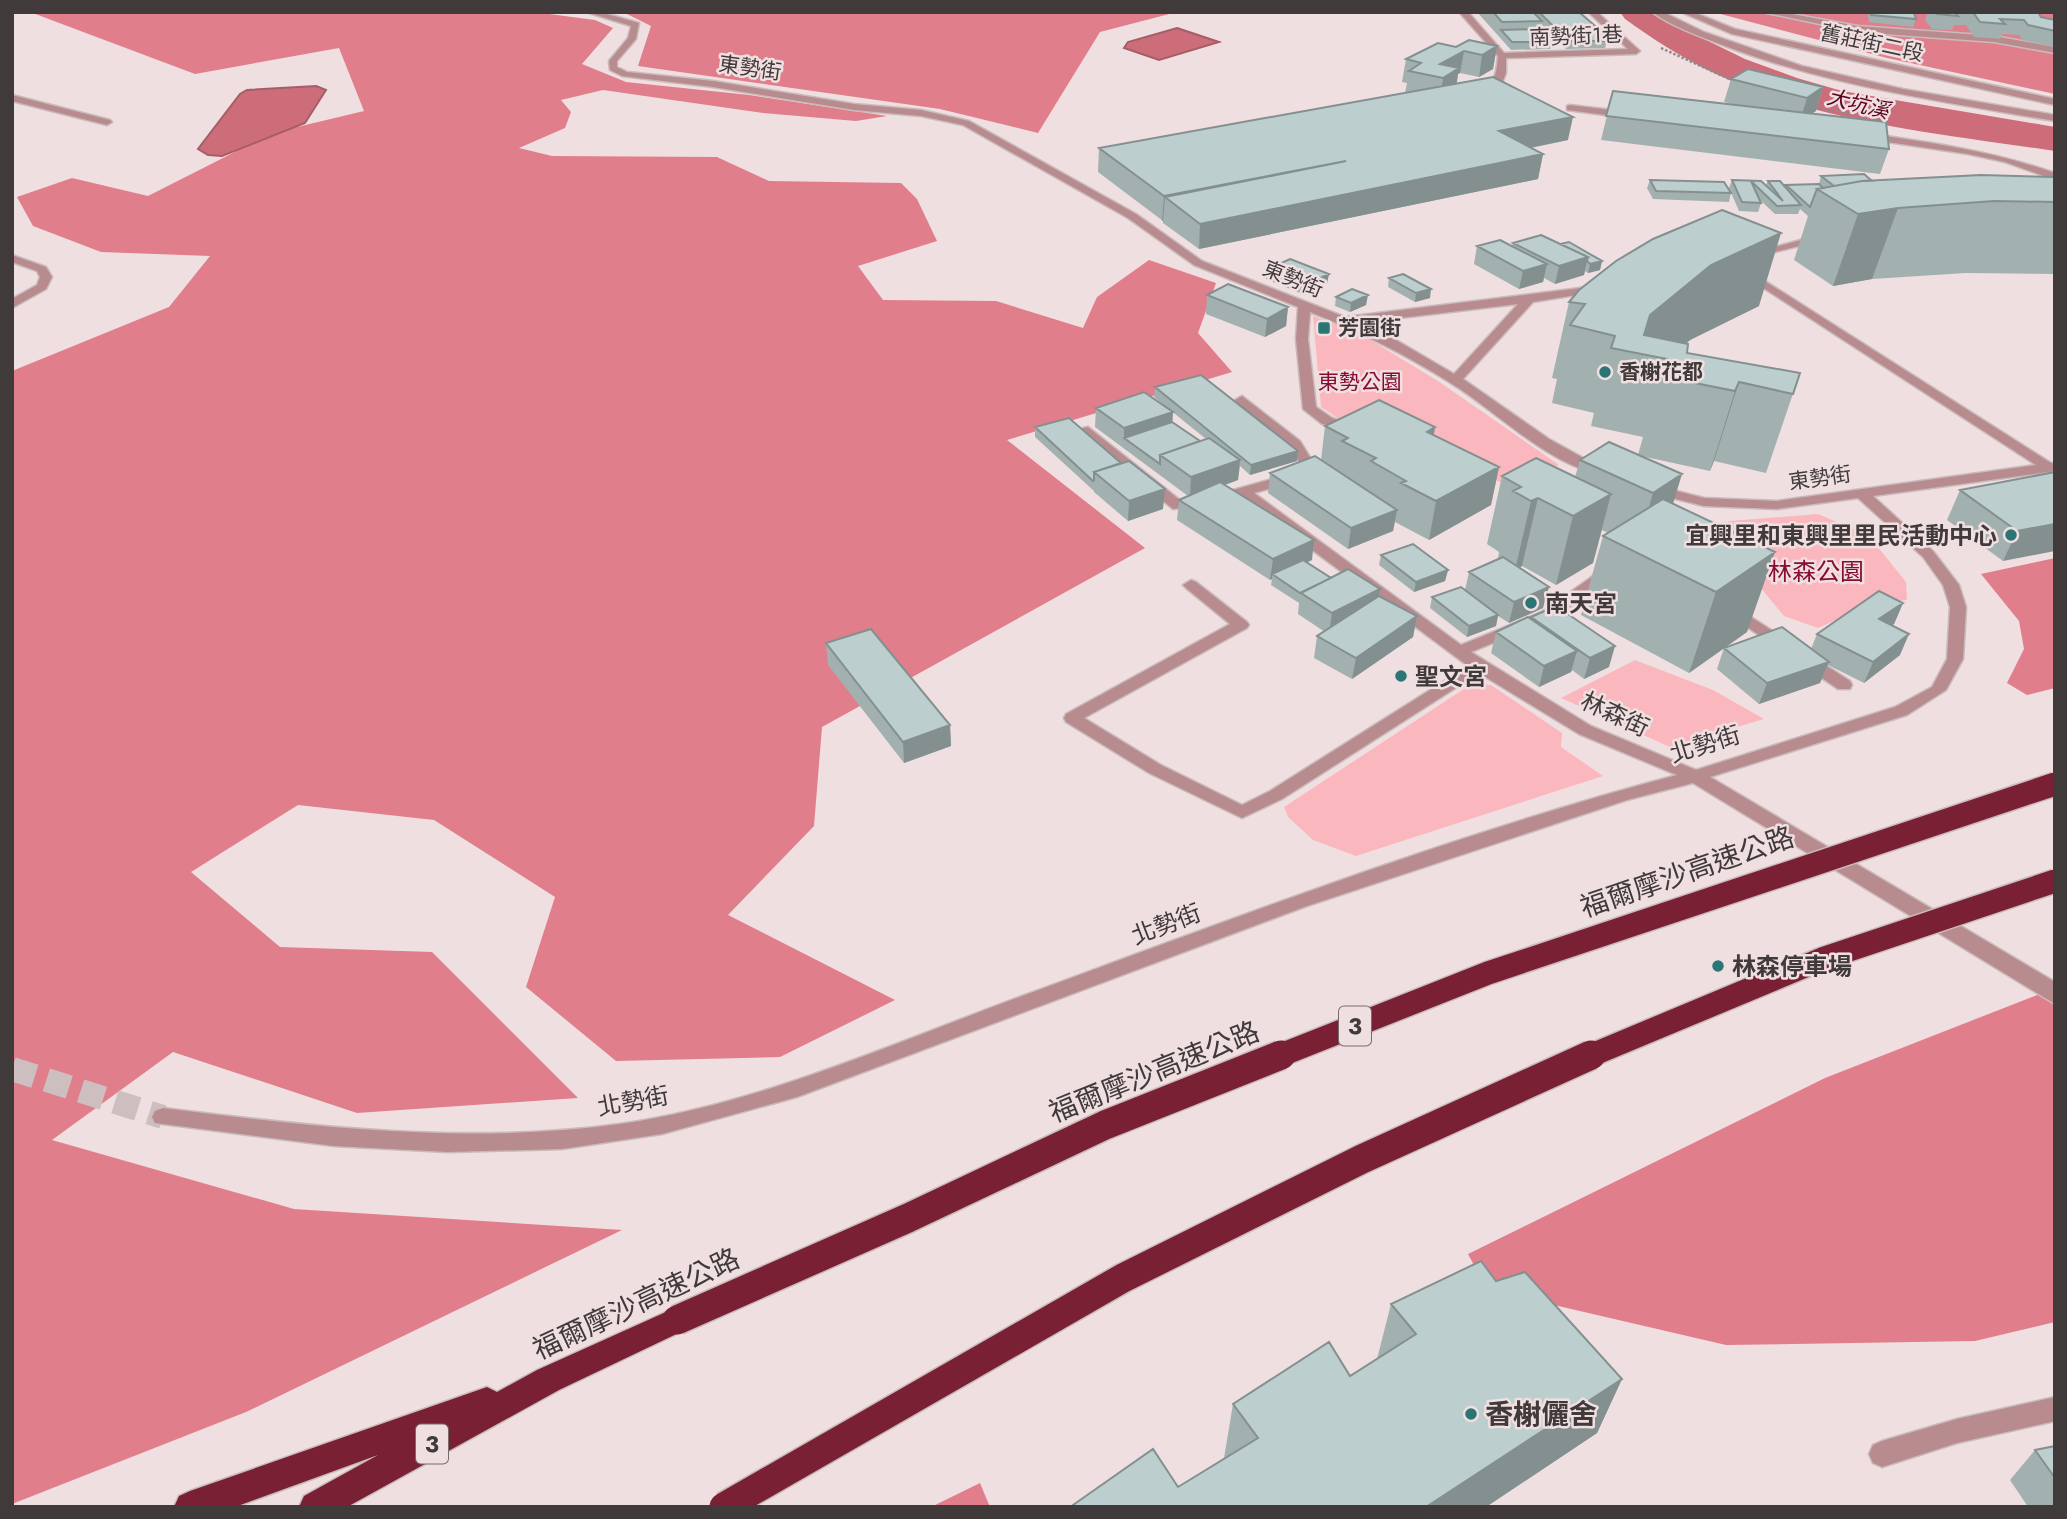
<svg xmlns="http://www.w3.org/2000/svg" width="2067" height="1519" viewBox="0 0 2067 1519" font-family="Jost,'Noto Sans TC',sans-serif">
	<rect width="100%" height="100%" fill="#f0dfe0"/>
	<path fill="#fab8be" d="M1313,316L1359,333L1438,381L1559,465L1515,489L1403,437L1339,419L1321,407Z
		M1818,514L1869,536L1906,582L1907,600L1870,605L1818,628L1784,616L1715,532L1729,521Z
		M1635,660L1713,690L1764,719L1670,747L1561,698Z
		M1473,683L1491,685L1562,733L1561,747L1603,776L1356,856L1313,840L1288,817L1284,807Z"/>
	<path fill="#e17e8b" d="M30,12H534L595,20L613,28L582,64L626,82L749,95L887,116L856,121L763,113L603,90L561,100L571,112L565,128L519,148L552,156L717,157L769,181L901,183L917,199L937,241L858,266L883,300L996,301L1083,328L1097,297L1149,260L1216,283L1198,333L1232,372L1007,440L1145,548L822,727L814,826L728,915L895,1000L780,1057L616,1061L526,987L555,897L434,820L298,805L191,872L280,947L432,952L578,1098L357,1113L173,1052L52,1140L294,1209L622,1230L246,1412L12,1504V371L169,307L210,256L101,252L33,226L17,197L72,178L148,196L272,133L364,111L339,48L195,74Z
		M623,12H1177L1100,32L1038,133L940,109L638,66L651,26Z
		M1713,12H2055V94L1887,58Z
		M2055,558V688L2027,695L2007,683L2024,649L2019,621L1981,574Z
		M2055,988V1322L1975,1341L1726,1345L1554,1305L1483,1282L1468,1254L1825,1078Z
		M980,1483L990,1507H931Z"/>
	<path fill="#ce6d7a" stroke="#a45e67" stroke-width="2" d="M1177,28L1219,42L1159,60L1124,48L1128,42Z
		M316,86L326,90L305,123L222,156L208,155L198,149L240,94L247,90Z"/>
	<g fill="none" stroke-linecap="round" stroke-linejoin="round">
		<path fill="#ce6d7a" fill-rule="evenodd" d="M1620,12H1661L1696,35L1745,59L1797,78L1842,91L2055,127V151C1943,134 1820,123 1716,74C1684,59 1654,40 1625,19Z"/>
		<path stroke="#cdbebf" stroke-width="24" stroke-dasharray="24 12" stroke-linecap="butt" d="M12,1069L163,1117"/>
		<defs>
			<path id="minor" d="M586,12H600L639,23L636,39L617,61V67L627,72L713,81L854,104L921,110L969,121L1136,214L1202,261L1345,317L1605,285L1607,287L1601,291L1533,302L1463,379L1549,439L1607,471L1600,475C1543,461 1498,412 1449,382C1405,354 1358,331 1310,312L1308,339L1316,407L1332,418L1361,428L1354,432L1322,424L1303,409L1296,339L1298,307L1194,265L1128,218L963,125L921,116L854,110L713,87L622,76L610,70L609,61L628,38L631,26ZM1518,304L1454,374L1396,340L1358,323Z
				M1459,12H1468L1504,53L1628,49L1588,12H1597L1640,51L1636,54L1506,58V73L1501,86L1483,95L1478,92C1495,80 1496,79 1498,56Z
				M1652,12H1663L1704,32L1802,66L1903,89L2055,115V121C1944,102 1830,86 1725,46C1701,37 1673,27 1652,12Z
				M1681,12H1693L1735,29L2055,99V105L1732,34Z
				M1762,12H1781L1858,26L1994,36L2055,47V53L1994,42L1858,32Z
				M12,95L110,120L112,122L107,125L12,101Z
				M1570,105L1628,112L1633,115L1628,118L1567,110V106Z
				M1864,133C1929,142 1992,151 2055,173V180L2005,162L1968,154L1861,138L1859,136Z
				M1823,234L1829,237L1827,239L1755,257L1749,254Z
				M12,255L46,267L52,277L46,289L12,308V299L37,285L40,277L37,271L12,262Z
				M1746,269L2051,463H2055V471L1873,496L1933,551L1959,585L1966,607L1963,659L1946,690L1907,715L1710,777L2055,982V1004L1693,783L1627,800L1307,906L797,1097L662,1134L562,1149L448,1152L334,1146L155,1123L152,1117L155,1111L163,1108C314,1127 467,1145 620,1124C760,1104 894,1043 1025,995C1240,916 1455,834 1677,775L1579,734L1479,673L1282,799L1242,818L1149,773L1066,722L1064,718L1066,714L1230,624L1186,588L1183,585L1191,580L1196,582L1247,622L1249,625L1247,628L1084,718L1161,765L1242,805L1270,791L1468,666L1241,497L1233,496V490L1304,470L1290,446L1237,403L1235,400L1242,396L1300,441L1319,472L1317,475L1254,493L1461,645L1542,612L1603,569H1613L1616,572L1613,575L1554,618L1471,652L1591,726L1696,770L1895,707L1932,687L1947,659L1950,607L1943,585L1923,557L1858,498L1777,509L1704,506L1648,492L1646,489L1653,485L1704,498L1777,501L2036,465L1742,274L1740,272Z
				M1088,427L1181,501L1201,497L1208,501L1201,505L1173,509L1083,434V428Z
				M1731,604L1850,681L1852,685L1850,689H1838L1725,612L1723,609L1725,606Z
				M2055,1397V1421L1957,1443L1882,1467L1873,1463L1869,1454L1873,1445L1882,1441L1957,1419Z"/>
			<path id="highway" d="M677,1307L687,1311L692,1320L687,1329L559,1390L347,1507H299L304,1496L378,1455L235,1507H174L179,1496L190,1491L487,1387L497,1392L537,1370Z"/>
		</defs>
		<use href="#minor" stroke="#cabbbb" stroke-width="3"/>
		<use href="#highway" stroke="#cabbbb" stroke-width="3"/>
		<path stroke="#948888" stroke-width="2.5" stroke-dasharray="2.5 2" stroke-linecap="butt" d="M1661,48L1736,82
			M1814,106L1854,115"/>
		<use href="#minor" fill="#b88b8f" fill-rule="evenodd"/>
		<use href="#highway" fill="#792034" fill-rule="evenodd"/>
		<defs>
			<path id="highway-bridge-far1" d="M1276,1057L1488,973L2055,784
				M1587,1057L1822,959L2055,881"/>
			<path id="highway-bridge" d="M677,1320L908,1218L1105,1125L1281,1055
				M724,1507L1123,1278L1362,1159L1591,1055"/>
		</defs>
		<use href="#highway-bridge-far1" stroke="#cabbbb" stroke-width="26" stroke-linecap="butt"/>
		<use href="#highway-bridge" stroke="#cabbbb" stroke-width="32" stroke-linecap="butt"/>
		<use href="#highway-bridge-far1" stroke="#792034" stroke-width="23"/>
		<use href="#highway-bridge" stroke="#792034" stroke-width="29"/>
	</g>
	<path fill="#a2b1b0" d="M1477,12H1579L1594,25L1593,27L1607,41L1605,48L1566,49L1541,24L1540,31L1552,42L1550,49L1511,50Z
		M1869,12H1906L1916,19L1913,27L1869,22L1868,16Z
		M1928,12H2038L2041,17L2055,20V47L2022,40L2019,35L2002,34L2000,39L1974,37L1966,25H1954L1952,30L1932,29L1925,20Z
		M1497,46L1493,69L1479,77L1460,73L1458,74L1457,83L1568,140L1531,148L1543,154L1538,179L1199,249L1163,223V221L1098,172L1099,148L1405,93L1407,83L1402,82L1406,59L1456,47Z
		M1731,79L1823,87L1816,111L1812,113L1889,149L1880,174L1601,140L1613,91L1733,104L1724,102Z
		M1821,176L1872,181L2055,177V274L1966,273L1872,279L1833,286L1794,260L1808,216L1800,209L1798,214H1775L1760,200L1761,203L1758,212L1739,211L1729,188L1732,180L1766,185L1768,181L1785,187L1786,185L1819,184Z
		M1650,180L1731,193L1729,202L1653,199L1647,188Z
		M1513,243L1560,244L1602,261L1600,270L1588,273L1585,271L1584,275L1555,284L1544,278L1543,282L1519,289L1474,264L1477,246H1512Z
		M1266,270L1329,274L1327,283L1305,295L1266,279Z
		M1389,278L1430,298L1415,302L1388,287Z
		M1207,295L1288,307L1286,326L1265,337L1206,314Z
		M1336,297L1366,305L1350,312L1335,306Z
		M1569,302L1759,306L1690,340L1686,344L1687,353L1800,373L1766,473L1714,461L1710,471L1641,456L1673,504L1747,632L1689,673L1581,615L1603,536L1608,533L1602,530L1593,563L1556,585L1522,566L1519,568L1543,608L1509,623L1498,616L1496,626L1467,637L1430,608L1432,597L1465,590L1469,572L1498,559L1499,552L1487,544L1502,476L1575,477L1580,460L1638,455L1643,437L1591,426L1594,413L1552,403L1557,379L1552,378Z
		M1155,387L1298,451L1297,461L1250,475L1240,466L1238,480L1225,485L1312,560L1307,562L1331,578L1379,596L1417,616L1413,637L1352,679L1314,658L1317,636L1325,632L1298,614L1299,603L1271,585L1272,579L1270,580L1177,520L1179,500L1188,496L1095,427L1096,408L1172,422L1200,441L1206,439L1154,397Z
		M1325,426L1435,427L1434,435L1499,467L1491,505L1429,540L1395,522L1393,531L1348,549L1268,493L1270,473L1321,460Z
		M1035,427L1163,509L1128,521L1094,492V491L1035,437Z
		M2055,472L2003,561L1947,520L1960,490Z
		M1381,555L1448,570L1445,581L1414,592L1379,565Z
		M1903,603L1894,624L1892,625L1900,655L1864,683L1828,665L1820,683L1759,704L1717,669L1724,648L1811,649L1817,634Z
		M1531,617L1609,667L1584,679L1572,670L1571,672L1539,687L1491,653L1496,632L1530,619Z
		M826,643L950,725L951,746L904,763L828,665Z
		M1496,1281L1622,1379L1597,1433L1486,1507H1073V1505L1178,1487L1224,1458L1233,1404L1350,1376L1377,1359L1391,1304Z
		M2055,1446V1507H2028L2010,1480L2035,1450Z"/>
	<path fill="#849090" d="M1497,46L1493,69L1479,77L1482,55Z
		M1464,51L1460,73L1458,74L1455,91L1440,101L1443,78L1440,64Z
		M1823,87L1816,111L1800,121L1807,98Z
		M1573,117L1568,140L1495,155L1499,131Z
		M1543,154L1538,179L1199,249L1200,224Z
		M1346,161L1165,197L1163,221H1162L1164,196Z
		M1898,208L1872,279L1833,286L1858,214Z
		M1781,233L1759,306L1690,340L1667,360L1644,335L1650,315L1711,265Z
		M1588,257L1584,275L1555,284L1559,266Z
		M1602,261L1600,270L1588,273L1590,264Z
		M1547,264L1543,282L1519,289L1523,271Z
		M1329,274L1327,283L1305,295L1306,285Z
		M1431,289L1430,298L1415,302L1416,293Z
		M1368,295L1366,305L1350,312L1351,303Z
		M1288,307L1286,326L1265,337L1267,319Z
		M1739,382L1714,461L1710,471L1735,391Z
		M1173,412L1172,432L1124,438V428Z
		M1435,427L1428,465L1427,432Z
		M1298,451L1297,461L1250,475L1251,465Z
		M1240,460L1238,480L1190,497L1191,477Z
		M1499,467L1491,505L1429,540L1436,501Z
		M1682,474L1666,527L1638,546L1653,493Z
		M1165,489L1163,509L1128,521L1129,501Z
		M1611,494L1593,563L1556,585L1573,516Z
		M1538,498L1522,566L1515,570L1531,501Z
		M1397,510L1393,531L1348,549L1351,528Z
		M2055,524V551L2003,561L2017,531Z
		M1314,540L1312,560L1277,577L1272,574V579L1270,580L1273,559Z
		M1775,552L1747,632L1689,673L1716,592Z
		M1448,570L1445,581L1414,592L1416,582Z
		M1549,587L1543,608L1509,623L1514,602Z
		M1380,589L1376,610L1329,634L1332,613Z
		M1903,603L1894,624L1870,641L1879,619Z
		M1498,615L1496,626L1467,637L1469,626Z
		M1417,616L1413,637L1352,679L1356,658Z
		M1909,634L1900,655L1864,683L1873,662Z
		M1615,646L1609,667L1584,679L1590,658Z
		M1577,651L1571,672L1539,687L1544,666Z
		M1829,662L1820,683L1759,704L1767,683Z
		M950,725L951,746L904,763L903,742Z
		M1622,1379L1597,1433L1486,1507H1426Z"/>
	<path fill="#bccecd" stroke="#849090" stroke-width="2" d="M1493,12H1533L1542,21L1502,22Z
		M1539,12H1579L1594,25H1591L1607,41H1568Z
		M1871,12L1914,13L1916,19L1871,15Z
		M1936,12H1954L1958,16L1937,14Z
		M1973,12H2038L2041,17L2055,20V31L2028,25L2024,20L2000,19L2005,24L1980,22Z
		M1538,29L1552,42H1512L1501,30Z
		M1469,40L1497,46L1482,55L1464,51L1440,64L1459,68L1443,78L1409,71L1421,63L1406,59L1438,43L1456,47Z
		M1748,69L1823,87L1807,98L1731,79Z
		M1493,77L1573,117L1499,131L1543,154L1200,224L1165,197L1346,161L1164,196L1099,148Z
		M1613,91L1886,122L1889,149L1606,116Z
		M1864,174L1872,181H1862L1834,186L1821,176Z
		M1981,175L2055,177V202L1994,201L1898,208L1858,214L1817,189L1862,181Z
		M1650,180L1724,182L1731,193L1656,191Z
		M1732,180L1761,181L1783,201L1768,181H1780L1801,205L1777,206L1751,181L1761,203L1742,202Z
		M1819,184L1823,188L1817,189L1810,207L1786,185Z
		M1722,210L1781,233L1711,265L1650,315L1644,335L1688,344L1687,353L1800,373L1793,394L1739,382L1735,391L1660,376L1667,359L1611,348L1615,336L1570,325L1585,304L1569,302L1579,290L1616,261L1653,239Z
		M1541,235L1588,257L1559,266L1513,243Z
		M1500,240L1547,264L1523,271L1477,246Z
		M1569,242L1602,261L1590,264L1587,261L1588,257L1560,244Z
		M1290,259L1329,274L1306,285L1266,270Z
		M1403,274L1431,289L1416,293L1389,278Z
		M1228,284L1288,307L1267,319L1207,295Z
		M1352,289L1368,295L1351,303L1336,297Z
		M1201,375L1298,451L1251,465L1155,387Z
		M1144,392L1173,412L1124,428L1096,408Z
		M1379,400L1435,427L1427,432L1499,467L1436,501L1401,483L1406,481L1371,461L1376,458L1342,441L1348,438L1325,426Z
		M1069,418L1121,463L1094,472V480L1093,481L1035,427Z
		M1172,422L1200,441L1160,455V464L1124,438Z
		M1209,438L1240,460L1191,477L1160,455Z
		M1609,442L1682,474L1653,493L1580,460Z
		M1315,456L1397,510L1351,528L1270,473Z
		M1536,458L1611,494L1573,516L1538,498L1531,501L1513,491L1521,487L1502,476Z
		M1129,461L1165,489L1129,501L1094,472Z
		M2055,472V524L2017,531L1960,490Z
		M1220,482L1314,540L1273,559L1179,500Z
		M1663,499L1775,552L1716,592L1603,536Z
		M1413,544L1448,570L1416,582L1381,555Z
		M1503,557L1549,587L1514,602L1469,572Z
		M1303,560L1331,578L1300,593L1272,574Z
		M1348,569L1380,589L1332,613L1301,593Z
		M1461,587L1498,615L1469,626L1432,597Z
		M1879,591L1903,603L1879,619L1909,634L1873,662L1817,634Z
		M1379,596L1417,616L1356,658L1317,636Z
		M1556,606L1615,646L1590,658L1531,617Z
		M1528,617L1577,651L1544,666L1496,632Z
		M1782,627L1829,662L1767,683L1724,648Z
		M871,629L950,725L903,742L826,643Z
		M1481,1261L1496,1281L1525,1272L1622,1379L1426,1507H1074L1073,1505L1153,1449L1178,1487L1258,1438L1233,1404L1329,1342L1350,1376L1416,1334L1391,1304Z
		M2055,1446V1478L2035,1450Z"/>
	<g fill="#2b7575" stroke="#f0dfe0" stroke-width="2.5">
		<rect x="1317" y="321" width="14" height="14" rx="3.5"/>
		<circle cx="1605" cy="372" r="7"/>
		<circle cx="2011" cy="535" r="7"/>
		<circle cx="1531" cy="603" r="7"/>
		<circle cx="1401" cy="676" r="7"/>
		<circle cx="1718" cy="966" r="7"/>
		<circle cx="1471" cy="1414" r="7"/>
	</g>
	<g text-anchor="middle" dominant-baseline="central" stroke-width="5" stroke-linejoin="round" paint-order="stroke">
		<g font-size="21" fill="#413a3a" stroke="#f0dfe0">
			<text transform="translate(1576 36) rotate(-2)">南勢街1巷</text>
			<text transform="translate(1872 43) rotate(12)">舊莊街二段</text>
			<text transform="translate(750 68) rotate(8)">東勢街</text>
			<text transform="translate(1293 279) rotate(22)">東勢街</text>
			<text transform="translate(1820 478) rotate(-8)">東勢街</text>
		</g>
		<g font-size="21" font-style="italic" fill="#5e011f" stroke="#f0dfe0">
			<text transform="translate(1858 104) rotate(14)">大坑溪</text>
		</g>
		<g font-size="21" font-weight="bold" fill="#413a3a" stroke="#f0dfe0" text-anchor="start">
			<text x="1338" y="328">芳園街</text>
			<text x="1619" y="372">香榭花都</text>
		</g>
		<g font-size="21" fill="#870c32" stroke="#f0dfe0">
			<text x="1360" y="382">東勢公園</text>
		</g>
		<g fill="#f0dfe0" stroke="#766c6c" stroke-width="2">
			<rect x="1339" y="1006.5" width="32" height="39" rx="5"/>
			<rect x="416" y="1424.5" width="32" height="39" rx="5"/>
		</g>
		<g font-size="23" font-weight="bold" fill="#413a3a">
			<text x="1355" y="1026">3</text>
			<text x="432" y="1444">3</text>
		</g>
		<g font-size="24" font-weight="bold" fill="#413a3a" stroke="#f0dfe0" text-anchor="start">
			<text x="1997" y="535" text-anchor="end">宜興里和東興里里民活動中心</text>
			<text x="1545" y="603">南天宮</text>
			<text x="1415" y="676">聖文宮</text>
			<text x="1732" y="966">林森停車場</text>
		</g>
		<g font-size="24" fill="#870c32" stroke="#f0dfe0">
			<text x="1816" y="571">林森公園</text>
		</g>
		<g font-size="24" fill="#413a3a" stroke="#f0dfe0">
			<text transform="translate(1615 714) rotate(25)">林森街</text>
			<text transform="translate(1705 744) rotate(-17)">北勢街</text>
			<text transform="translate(1166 924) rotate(-21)">北勢街</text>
			<text transform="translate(633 1101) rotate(-10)">北勢街</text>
		</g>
		<g font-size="28" fill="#413a3a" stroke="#f0dfe0">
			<text transform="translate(1687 872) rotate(-19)">福爾摩沙高速公路</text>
			<text transform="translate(1154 1072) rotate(-22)">福爾摩沙高速公路</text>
			<text transform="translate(636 1304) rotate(-25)">福爾摩沙高速公路</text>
		</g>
		<g font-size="28" font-weight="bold" fill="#413a3a" stroke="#f0dfe0" text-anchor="start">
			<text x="1485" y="1414">香榭儷舍</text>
		</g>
	</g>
	<rect width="2067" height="1519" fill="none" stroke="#413a3a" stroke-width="28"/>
</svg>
